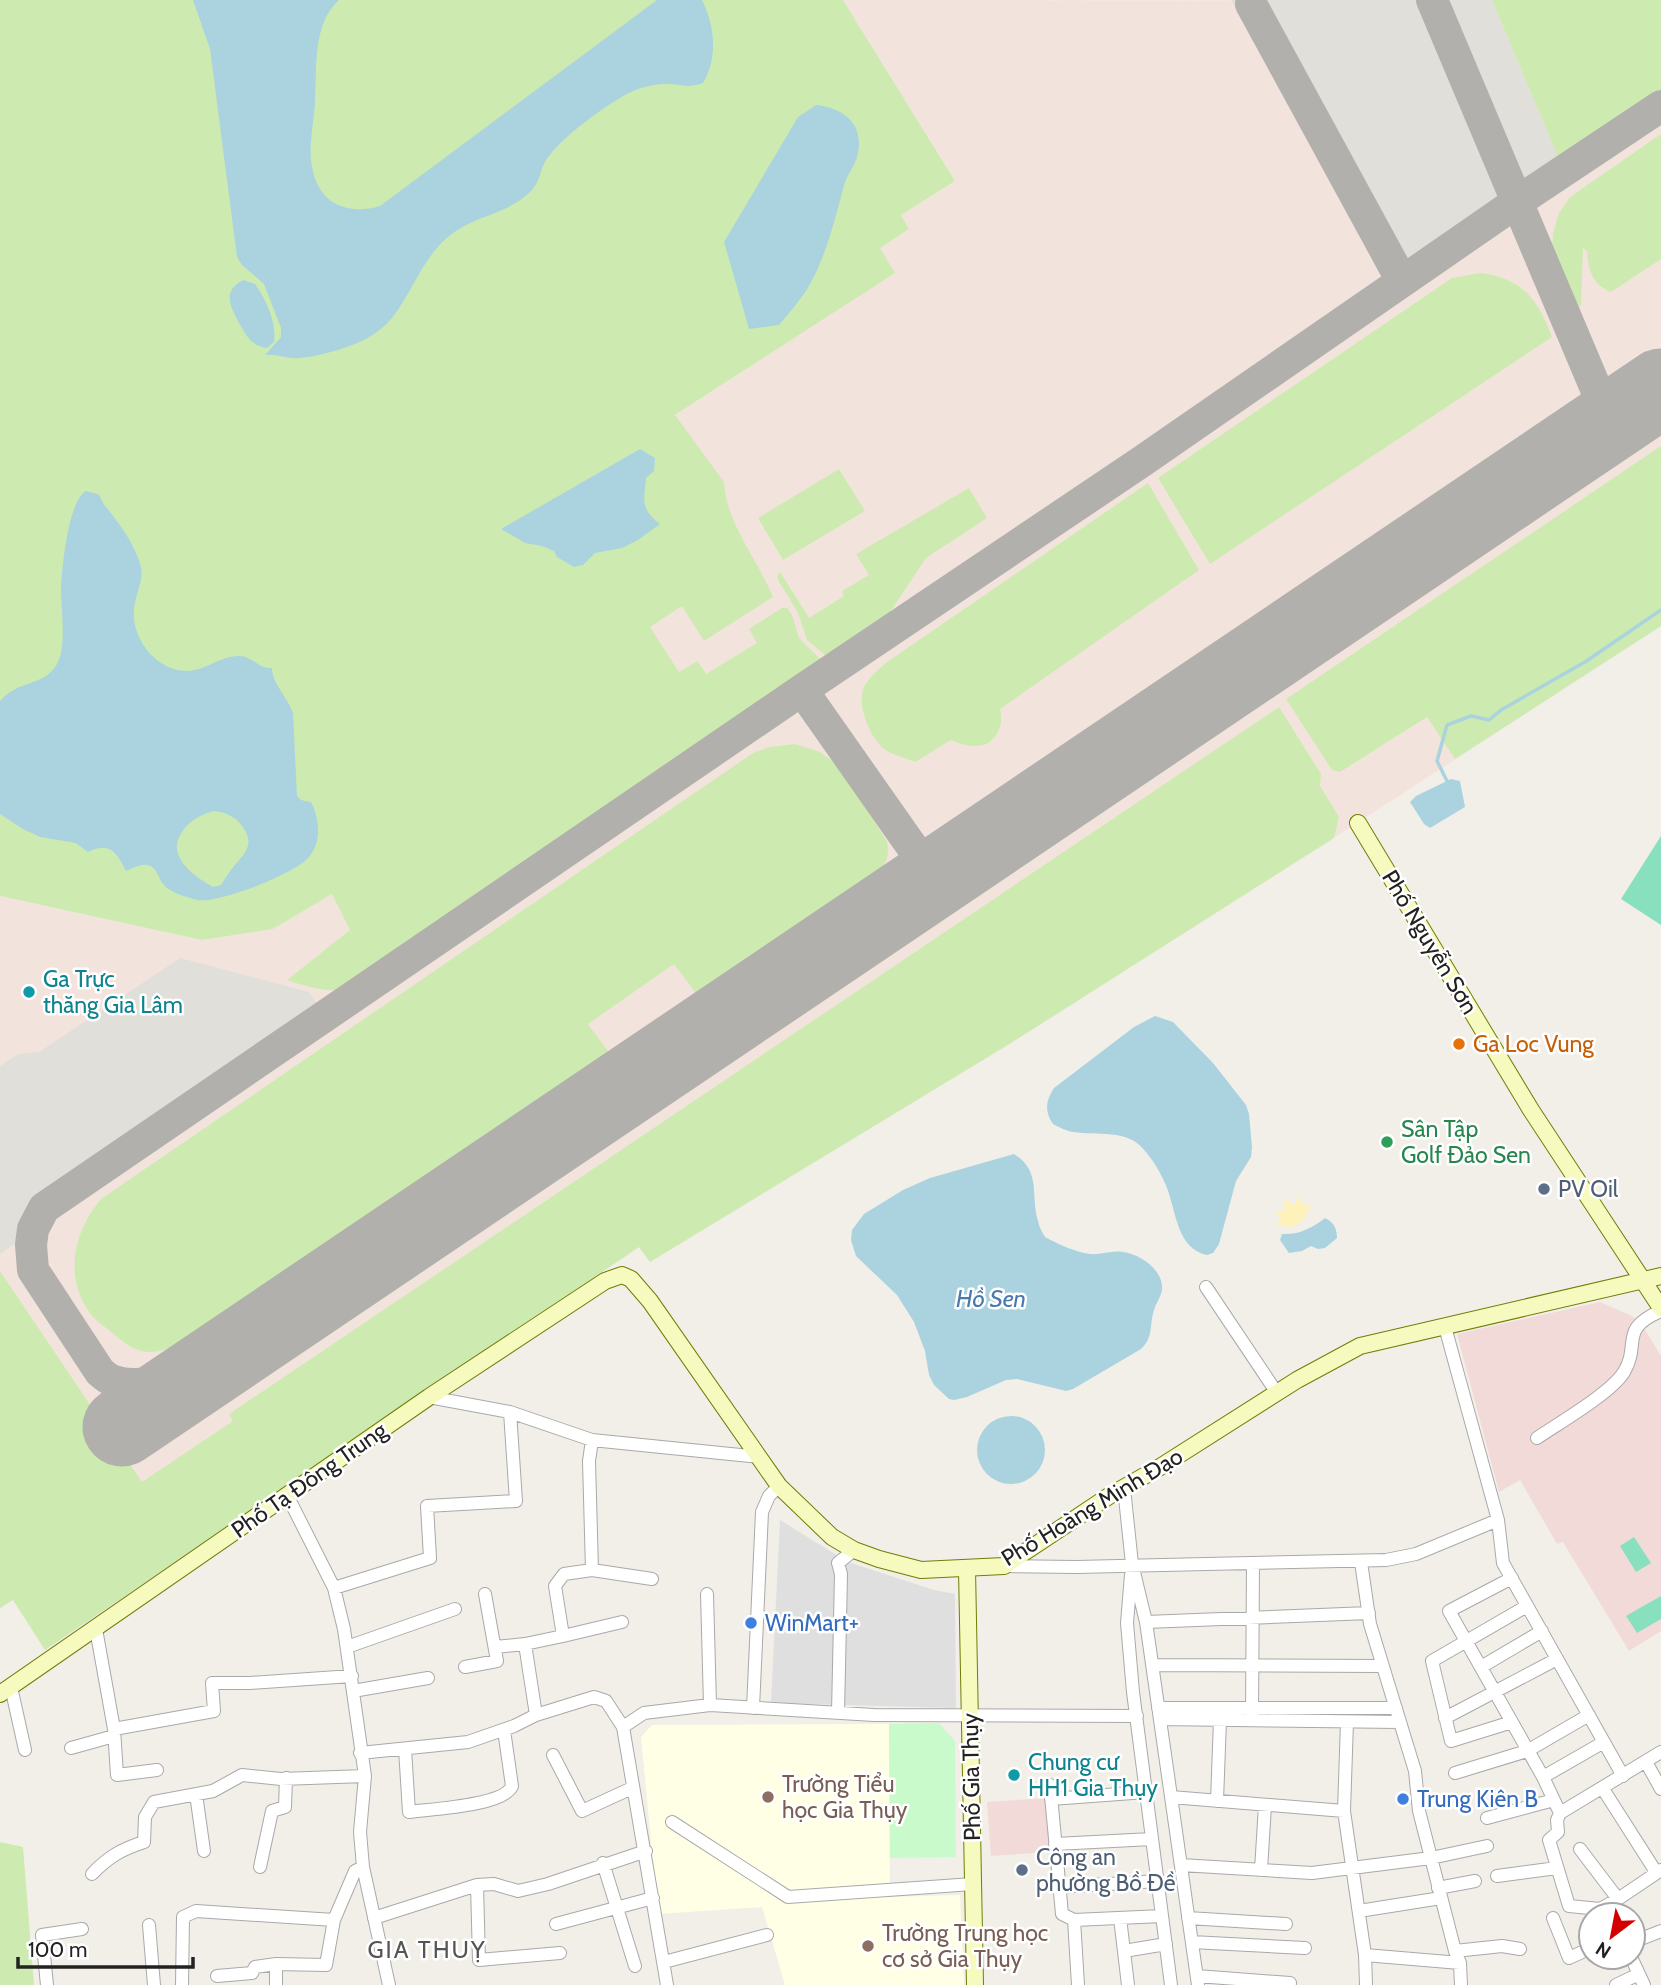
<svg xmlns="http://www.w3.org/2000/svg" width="1661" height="1985" viewBox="0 0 1661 1985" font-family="Cabin,sans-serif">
	<rect width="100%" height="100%" fill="#f2efe9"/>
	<path fill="#e0dfdf" d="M780,1520L848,1562L934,1590L955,1594L956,1708L771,1703Z"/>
	<path fill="#f2dad9" d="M1600,1302L1632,1316L1643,1326L1661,1356V1631L1629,1651L1563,1542L1557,1544L1520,1480L1499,1492L1457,1334Z
		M1047,1798L1050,1852L991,1856L987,1802Z"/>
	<path fill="#ffffe5" d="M889,1724L890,1897L960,1895L964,1985H785L762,1907L658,1914L641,1737L652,1725Z"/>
	<path fill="#f3e3dd" d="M843,0L1661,1V626L1334,838L1011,1043L650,1262L639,1247L45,1650L13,1600L0,1608V896L202,940L273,929L387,861L600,464L894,273L880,248L909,229L901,215L955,181Z"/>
	<path fill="#e1dfda" d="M1231,0H1492L1561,164L1392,278Z
		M180,958L309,992L332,1026L0,1254V1066L18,1054L39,1052Z"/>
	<path fill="#cdebb0" d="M0,0H843L955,181L901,215L909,229L880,248L895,273L675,415L724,482C726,523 758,560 773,597L704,641L682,606L650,627L679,672L698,661L706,674L757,643L749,629L782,608H787L792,615L799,638L826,665L355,989C330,993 310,988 287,980L350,930L332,894L273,929L202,940L0,896Z
		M1492,0H1661V95L1561,164Z
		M1661,134V259L1611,292C1593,285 1588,271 1587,251L1583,248L1581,305L1576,310L1552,251L1553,233L1559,213L1570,197Z
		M1480,273C1523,278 1538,300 1552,337L1210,564L1158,478L1452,278Z
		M1661,446V626L1455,759L1427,717L1340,772L1332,770L1286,699Z
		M839,469L865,511L783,560L758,518Z
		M1148,483L1199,570L1000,709C1005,727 994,747 974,746C966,746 958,743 951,740L915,762C906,758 892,755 884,749C870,738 856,704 864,687C869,677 878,670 887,662Z
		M969,488L987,518L926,558L884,621L869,636L832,661L807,640L798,613L778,580L777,576L780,572L809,618L844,596L842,591L869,575L856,554Z
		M1279,707L1321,774L1320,786L1339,817L1334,838L1011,1043L650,1262L639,1247L45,1650L13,1600L0,1608V1271L142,1482L233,1421L229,1414Z
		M795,744L820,752L840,767L887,841C891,862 882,869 868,883L697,995L674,964L588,1024L611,1055L179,1346C168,1349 153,1354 142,1351C130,1349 119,1338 110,1331C104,1326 94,1320 90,1313C63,1276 74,1231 101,1199L753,753L769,747Z
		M0,1842L23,1847L34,1985H0Z"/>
	<path fill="#fff1ba" d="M1298,1196L1304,1206L1311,1203C1306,1221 1293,1234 1275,1222L1282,1219L1275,1212L1285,1211L1283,1201L1286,1200L1295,1206Z"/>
	<path fill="#c8facc" d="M939,1723L955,1741L956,1857L890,1858L889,1724Z"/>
	<path fill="#88e0be" d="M1661,836V925L1621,899Z
		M1634,1537L1651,1563L1636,1572L1620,1546Z
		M1661,1596V1619L1637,1633L1626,1616Z"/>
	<path fill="#aad3df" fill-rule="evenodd" d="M193,0H339C312,24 317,70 315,102C314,122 308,147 312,167C318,203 347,216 380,206L657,0H702C715,26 718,58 703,83C685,89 684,84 667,84C655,84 641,87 631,92C608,103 557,140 545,162C540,171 540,181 532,190C511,213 477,215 453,233C423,255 414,290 392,318C378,335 358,344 338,350C323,354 306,359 291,358C281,357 275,354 265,355L281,337V328L264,284L242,265L237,257L210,49Z
		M816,105C847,108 867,128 856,160C852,170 845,178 843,189C834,223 825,260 806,291C798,303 788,314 779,325L749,329L724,242L798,117Z
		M243,280L255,284C266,299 277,323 274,342L267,348C251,346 246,335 239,323C231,307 221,292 243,280Z
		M640,449L655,458L654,471L646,478C644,502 640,508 660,524L638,540L622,548L595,553L583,565L574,567L557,557L554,551L542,546L525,543L501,529Z
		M86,491L98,494C102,498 102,503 106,507C119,523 136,546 141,567C144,580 135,595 134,609C131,638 156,671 187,671C205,671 220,656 238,656C251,655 259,669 272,668C272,683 288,698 293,713L297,796L301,800L311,802C320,820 322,843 308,858C294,874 218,904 197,900C187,897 170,893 163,884C160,881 160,878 158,875C151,859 139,865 126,871C117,853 110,841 88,852L76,843L40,837L23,829L0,814V701C19,679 44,687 57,664C67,647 61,609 61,588C62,568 68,501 86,491ZM214,811C227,813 235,816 243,827C255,845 245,853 234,866C229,872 225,879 221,885L213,887C194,876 165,856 182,832C190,820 200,815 214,811Z
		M1451,779L1460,781L1465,807L1430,828L1424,824L1410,802L1416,796Z
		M1155,1016L1173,1022L1213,1063L1246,1105L1249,1114L1252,1147L1251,1157L1236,1181L1219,1244L1213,1253L1207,1255C1177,1249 1176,1211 1167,1188C1162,1175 1154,1161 1145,1151C1128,1128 1097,1136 1073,1132C1066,1131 1059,1127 1053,1124C1044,1111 1046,1101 1054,1088L1134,1027Z
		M1014,1154C1042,1172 1030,1194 1038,1221C1039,1227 1042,1232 1045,1237C1058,1244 1075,1252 1090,1254C1101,1255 1112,1250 1123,1252C1140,1254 1164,1270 1162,1290C1161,1297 1156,1303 1154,1310C1149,1325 1154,1337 1141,1349L1073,1389L1066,1391L1017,1379L1006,1380L967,1397L954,1400L949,1399L934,1385L929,1375L925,1351L914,1322L897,1295L856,1256L851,1240L852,1230L864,1214L903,1190L930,1178Z
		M1325,1218C1334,1222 1337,1229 1337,1238L1325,1248L1318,1249L1311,1246L1302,1251L1289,1253L1280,1240L1282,1234C1299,1235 1312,1228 1325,1218Z
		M977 1450a34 34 0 1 1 68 0a34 34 0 1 1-68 0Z"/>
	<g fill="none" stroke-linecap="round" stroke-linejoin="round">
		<path stroke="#aad3df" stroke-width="3.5" d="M1447,781L1437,761L1447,725L1471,716L1489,720L1501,710L1585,662L1661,610"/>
		<path stroke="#b1b0ac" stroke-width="32" d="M1432,0L1610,422
			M1251,4L1402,281
			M802,690L934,878
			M213,1365C186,1373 141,1391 114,1381C109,1380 104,1375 100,1372L33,1270L31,1245L33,1229L44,1208L802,690L1141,462L1517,202L1661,106"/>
		<path stroke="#b1b0ac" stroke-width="79" d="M122,1427L1661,388"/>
		<defs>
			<path id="street" d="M1206,1287L1277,1393
				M1445,1327L1498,1520L1503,1563L1623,1776
				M429,1397L510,1412L592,1440L760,1457
				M1537,1438C1559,1423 1611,1393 1624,1372C1641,1344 1618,1329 1661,1311
				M1124,1488L1132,1564L1146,1622L1198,1985
				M287,1495L334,1588L344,1629L365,1776L360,1832L363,1867L389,1985
				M1361,1562L1370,1624L1415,1771L1419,1811L1455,1951L1460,1963L1461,1985
				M1004,1566L1076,1567L1386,1560L1416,1554L1498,1520
				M592,1570L652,1579
				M1131,1575L1127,1623L1133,1692L1171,1985
				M1512,1578L1449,1611L1543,1777L1560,1813L1557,1820L1558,1832L1549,1840L1569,1906L1600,1909L1618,1899L1661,1870
				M334,1588L430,1558L427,1506L516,1501L510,1412
				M707,1594L710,1705
				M1146,1622L1369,1613
				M96,1629L114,1729L117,1775L157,1770
				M563,1636L622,1622
				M347,1647L455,1609
				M495,1647L525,1644
				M1153,1665L1383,1666
				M465,1667L497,1661L485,1594
				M1481,1667L1542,1631
				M11,1687L25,1750
				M353,1691L428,1678
				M753,1708L762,1512L769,1496L779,1486
				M1158,1708H1396
				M838,1713L841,1574L838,1563L854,1550
				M536,1715L525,1644L563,1636L555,1586L564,1574L592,1570L589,1461L592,1440
				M1252,1716L1253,1563
				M1445,1718L1557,1659
				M1160,1719L1400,1722
				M1347,1722L1344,1811L1365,1955L1366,1985
				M1512,1722L1451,1741L1432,1661L1527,1606
				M623,1727L644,1713L710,1705L874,1715L1137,1716
				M114,1729L214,1711L212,1683H250L352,1676
				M71,1748L114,1736
				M405,1749L409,1812C430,1809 504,1806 512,1786L504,1730
				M360,1753L468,1742L514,1726L536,1715L594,1697L606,1701L623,1727L667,1985
				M553,1755L582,1811L632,1788
				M1646,1762L1661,1789
				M1455,1773L1527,1751L1589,1715
				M1543,1777L1604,1742
				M1050,1785L1062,1914L1074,1920L1078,1985
				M1603,1789L1656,1872
				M196,1794L204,1851
				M1171,1797L1344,1811
				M1051,1799L1146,1792
				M1217,1801L1220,1720
				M1560,1813L1661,1752
				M1487,1818L1554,1800
				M672,1822L788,1897L973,1884
				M1055,1844L1152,1839
				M1580,1849L1618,1899
				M603,1863L635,1966
				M1181,1865L1312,1873L1431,1858L1487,1846
				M260,1867L272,1811L285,1807L286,1778
				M1261,1870L1265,1805
				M92,1874C108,1857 122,1849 144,1842L145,1817L154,1802L213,1791L242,1775L281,1779L365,1776
				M1497,1876L1557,1868
				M477,1885L479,1960L560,1953
				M1059,1887L1158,1881
				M1438,1888L1475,1881
				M1359,1911L1441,1898
				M374,1918L477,1885L494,1884L518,1891L548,1884L646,1851
				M1120,1918L1128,1985
				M1188,1918L1286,1924
				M1553,1918L1569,1958L1591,1948
				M1074,1920L1162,1916
				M556,1924L653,1898
				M149,1925L154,1985
				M1192,1942L1305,1948
				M1633,1942L1661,1931
				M1124,1951L1166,1944
				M1455,1951L1502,1946L1520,1949
				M1365,1955L1460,1963
				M1631,1957L1644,1985
				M664,1962L767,1935
				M276,1964V1985
				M217,1976L252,1973L255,1967L276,1964L326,1965L334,1920
				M1197,1976L1290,1983
				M47,1985L42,1935L82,1929
				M182,1985L183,1917L196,1911L334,1920L355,1871L363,1867
				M1616,1985L1639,1974"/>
			<path id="secondary" d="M1358,823L1531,1110L1661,1308
				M967,1569L975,1985
				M0,1694L429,1397L605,1281L622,1275L631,1279L650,1301L779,1486L832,1537L854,1550L879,1559L921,1570L1004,1566L1109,1496L1160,1467L1297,1380L1360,1346L1661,1276"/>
		</defs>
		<use href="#street" stroke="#a9a9a9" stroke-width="14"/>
		<use href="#secondary" stroke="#707d05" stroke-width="18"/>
		<use href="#street" stroke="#fff" stroke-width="12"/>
		<use href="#secondary" stroke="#f7fabf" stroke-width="16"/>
	</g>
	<g fill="#0f9aa8" stroke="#fff" stroke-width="2.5">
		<circle cx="29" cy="992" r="7"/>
		<circle cx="1014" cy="1775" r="7"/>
	</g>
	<circle fill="#e8710a" stroke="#fff" stroke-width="2.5" cx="1459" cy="1044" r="7"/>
	<circle fill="#2e9e5b" stroke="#fff" stroke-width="2.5" cx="1387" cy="1142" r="7"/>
	<g fill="#5c6f8a" stroke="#fff" stroke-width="2.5">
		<circle cx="1544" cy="1189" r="7"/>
		<circle cx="1022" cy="1870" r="7"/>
	</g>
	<g fill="#3f7fe0" stroke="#fff" stroke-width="2.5">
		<circle cx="751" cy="1623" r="7"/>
		<circle cx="1403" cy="1799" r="7"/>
	</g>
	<g fill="#8d6e63" stroke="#fff" stroke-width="2.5">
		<circle cx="768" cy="1797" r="7"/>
		<circle cx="868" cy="1946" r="7"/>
	</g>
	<g text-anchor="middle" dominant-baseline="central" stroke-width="5" stroke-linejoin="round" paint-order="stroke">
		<g font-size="23" fill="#222" stroke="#fff">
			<text transform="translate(1430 942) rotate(59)">Phố Nguyễn Sơn</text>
			<text transform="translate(309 1480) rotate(-35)">Phố Tạ Đông Trung</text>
			<text transform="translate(1092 1507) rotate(-31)">Phố Hoàng Minh Đạo</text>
			<text transform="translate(971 1777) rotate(-91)">Phố Gia Thụy</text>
		</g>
		<g font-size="23" fill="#0d838f" stroke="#fff" text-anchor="start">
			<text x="43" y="979">Ga Trực<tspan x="43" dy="26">thăng Gia Lâm</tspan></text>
			<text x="1028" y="1762">Chung cư<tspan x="1028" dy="26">HH1 Gia Thụy</tspan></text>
		</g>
		<g font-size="23" fill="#c56008" stroke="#fff" text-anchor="start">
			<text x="1473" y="1044">Ga Loc Vung</text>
		</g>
		<g font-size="23" fill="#27864d" stroke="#fff" text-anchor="start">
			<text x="1401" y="1129">Sân Tập<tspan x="1401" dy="26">Golf Đảo Sen</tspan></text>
		</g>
		<g font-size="23" fill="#4e5e75" stroke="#fff" text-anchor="start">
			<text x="1558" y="1189">PV Oil</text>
			<text x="1036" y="1857">Công an<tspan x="1036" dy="26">phường Bồ Đề</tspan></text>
		</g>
		<g font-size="23" fill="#366cbe" stroke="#fff" text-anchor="start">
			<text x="765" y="1623">WinMart+</text>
			<text x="1417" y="1799">Trung Kiên B</text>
		</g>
		<g font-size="23" fill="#785e54" stroke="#fff" text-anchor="start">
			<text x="782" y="1784">Trường Tiểu<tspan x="782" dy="26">học Gia Thụy</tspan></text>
			<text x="882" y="1933">Trường Trung học<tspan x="882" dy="26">cơ sở Gia Thụy</tspan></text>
		</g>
		<g font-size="24" font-style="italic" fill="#4a7aab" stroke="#fff">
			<text x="991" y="1298">Hồ Sen</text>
		</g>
		<g font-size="24" letter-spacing="2" fill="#555" stroke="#fff">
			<text x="427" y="1949">GIA THUỴ</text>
		</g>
	</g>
	<g transform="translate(1612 1936) rotate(212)"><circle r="33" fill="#ffffff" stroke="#a7a7a7" stroke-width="2"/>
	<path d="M0-5L12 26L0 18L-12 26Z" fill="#d40000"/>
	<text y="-10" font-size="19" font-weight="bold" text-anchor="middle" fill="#222222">N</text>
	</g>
	<path d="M18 1957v10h175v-10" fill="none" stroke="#222222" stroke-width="3.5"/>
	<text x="28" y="1957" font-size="21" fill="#222222" stroke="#ffffff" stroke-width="5" paint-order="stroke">100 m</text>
</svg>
